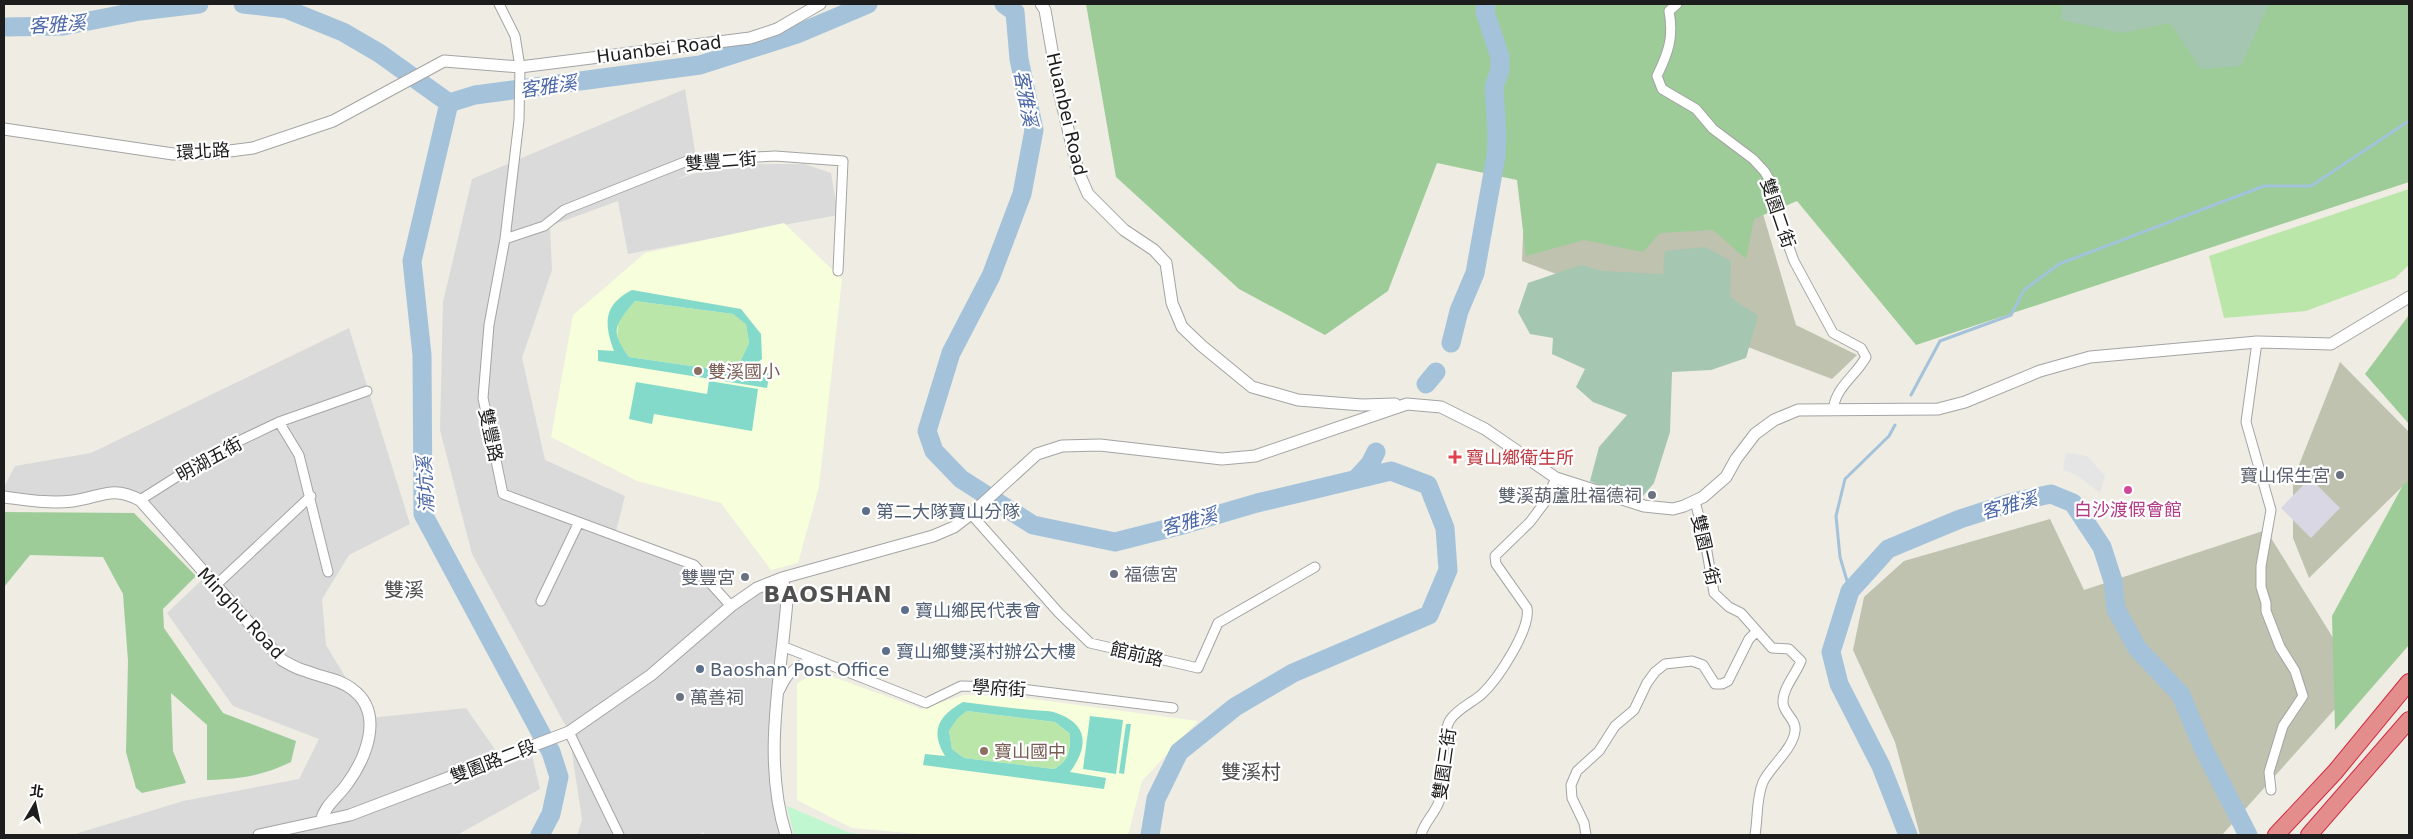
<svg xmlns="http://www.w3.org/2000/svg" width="2413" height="839" viewBox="0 0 2413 839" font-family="'DejaVu Sans','Noto Sans TC',sans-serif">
	<rect width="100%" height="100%" fill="#eeece3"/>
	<path fill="#dbdada" d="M685,89L698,170L675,180L696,173L749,164H805L831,173L838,215L628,254L618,201L550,226L552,270L522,358L545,460L625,496L615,535L694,565L731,606L782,578L773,770L786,835H707L702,832L701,835H577L582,820L569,732L472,554L440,430L443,302L472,179Z
		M349,328L410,524L349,555L322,599L326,645L370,718L466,708L501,758L530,747L540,789L457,835H72L183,801L299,779L319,739L233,706L167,613L206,576L127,493L73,501L4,497V487L15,466L91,453Z"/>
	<path fill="#f7fedc" d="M784,223L842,279L819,487L798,563L771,570L721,503L637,481L551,437L573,315L645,253Z
		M828,675L921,709L964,695L1010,696L1198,721L1142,781L1128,835H930L852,828L797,800V683L811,676Z"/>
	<path fill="#bec2af" d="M1531,32L1752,177L1796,325L1857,355L1832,379L1522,261Z
		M2340,362L2409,432V480L2309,578L2293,538V480Z
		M2050,519L2084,590L2266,530L2360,681L2222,835H1920L1895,742L1853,650L1864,597L1904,561Z"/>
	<path fill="#bbe6aa" d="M2409,189V265L2395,278L2306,311L2224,318L2209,256Z
		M635,301L733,314L746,323L749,343L740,362L726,371L629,357L617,340L618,321Z
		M967,711L1055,722L1070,734C1070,752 1069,759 1054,769L964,758L952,749L949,731L958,718Z"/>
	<path fill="#9dcc99" d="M1086,4H2409V182L1916,345L1797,201L1754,219L1746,259L1713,230L1660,233L1643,252L1584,240L1526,256L1517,180L1437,163L1388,291L1325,335L1239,289L1116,177Z
		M2409,315V424L2365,374Z
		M2409,480V645L2335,730L2332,616L2403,485Z
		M4,512L134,513L196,576L163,609L164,628L223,713L296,741L291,762C262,776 240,779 207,780V725L171,693L173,751L186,783L142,793L136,788L126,752L128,661L123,594L103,557L30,555L4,587Z"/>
	<path fill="#a5c6b0" d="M2062,4H2267L2268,6L2241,66L2201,69L2170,23L2122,33L2061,20Z
		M1705,247L1731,261L1730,297L1758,316L1746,358L1711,370L1672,372L1670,432L1654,483L1638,502L1590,481L1599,447L1627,415L1593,402L1576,387L1585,369L1552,354L1553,338L1530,334L1518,312L1528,283L1581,265L1602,271L1663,274L1665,251Z"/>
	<path fill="#c0f7d0" d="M787,806L850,833L874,835H794Z"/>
	<path fill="#83daca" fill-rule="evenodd" d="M632,290L741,309L761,334L762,359L750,369L770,371L767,388L598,361V350L614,351C604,324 603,305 632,290ZM635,301L733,314L746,324L749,343L740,362L726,371L629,357C609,330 615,325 635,301Z
		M709,381L758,389L752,431L654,414L652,424L629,419L636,382L707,394Z
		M963,702C986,705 1009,708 1032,710C1040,711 1051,710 1059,714C1090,726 1087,749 1070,772L1106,778L1104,789L923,765L925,754L945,756C930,731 938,716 963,702ZM967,711L1055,722L1070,734C1070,752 1069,760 1054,769L964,758L952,749L949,731L958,718Z
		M1090,716L1123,720L1116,774L1083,769Z
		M1126,724H1131L1124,774L1119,773Z"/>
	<path fill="#e5e5e5" d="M2066,453L2087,456L2105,476L2100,493L2081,478L2063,469Z"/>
	<path fill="#d9d7e3" d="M2310,478L2340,508L2311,538L2281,508Z"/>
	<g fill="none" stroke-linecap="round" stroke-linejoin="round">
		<path stroke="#a4c3da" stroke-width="3" d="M1911,395L1940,341L2011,315L2024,290L2059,264L2264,186H2311L2409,121
			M1850,591L1840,557L1836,516L1845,479L1889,436L1895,425"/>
		<path stroke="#a4c3da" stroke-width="19" d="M243,4L286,9L343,32L379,53L449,103L475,95L700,65L797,34L868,4
			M1004,4L1015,12L1019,59L1034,130L1022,194L991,276L951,353L927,431L934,451L961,479L1033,525L1115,542L1186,524L1257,503L1391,471L1428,485L1445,528L1448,570L1429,615L1293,673L1235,707L1179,752L1156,799L1150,835
			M4,27L63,26L140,11L199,4
			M449,103L412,261L422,355L423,514L551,752L559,777L551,814L540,835
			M1451,343L1459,311L1475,273L1496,156L1497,135L1494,87L1500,70V57L1485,12L1486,4
			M1426,384L1436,372
			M1357,478L1370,464L1376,452
			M1908,835L1881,766L1839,684L1831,652L1850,591L1888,549L1960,519L2013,502L2051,494L2073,503L2102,547L2113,581L2116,609L2137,648L2181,695L2203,748L2248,835"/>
		<defs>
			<path id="minor" d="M499,4L515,36L520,67L519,120L505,239L489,325L483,398L503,494L694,565L731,606
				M1677,4L1669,11C1674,38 1668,53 1657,76L1662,89L1696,109L1713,129L1753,159L1765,172L1771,183L1781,225L1794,261L1833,333L1861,348L1866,357C1855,377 1836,386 1833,410
				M505,239L544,226L564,210L687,161L775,156L843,161L838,271
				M2257,342L2246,422L2271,510L2261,566V587L2266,603V611L2280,647L2295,671L2303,696L2283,726L2269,772L2271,790
				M279,422L299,455L328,572
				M140,500L216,452L279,422L367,391
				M1695,502L1704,534L1714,593L1729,607L1741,613L1772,648L1789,649L1801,661C1796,674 1782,689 1783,703C1784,714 1797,720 1795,731C1793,749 1770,767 1763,782C1756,799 1758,818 1755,835
				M971,514L1059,613L1090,643L1198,668L1218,623L1315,567
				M215,586L311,496
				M541,601L579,522
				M782,646L926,703L961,686L1005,687L1173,708
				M780,690C787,674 799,659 819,663
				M569,732L619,835
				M1421,835C1424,822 1436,813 1440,799C1444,779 1441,734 1450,720C1458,708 1472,703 1482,694C1498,679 1531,629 1527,608L1496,564L1495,556L1530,522L1545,502L1556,478
				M1586,835L1584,823L1572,798L1571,785L1577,771L1599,751L1615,726L1634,710L1647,683L1655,672L1665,664L1692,661L1703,665L1715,684H1722L1728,681L1749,639L1756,632"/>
			<path id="tertiary" d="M1041,4L1045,10L1059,91L1078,171L1088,194L1124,230L1154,250L1166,263L1172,303L1182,327L1202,346L1252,387L1298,400L1362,405L1395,404
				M4,129L173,154L214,153L253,148L333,121L444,61L520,67L750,38L777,29L820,4
				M4,497C27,500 50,504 73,501C102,497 111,485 140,500L282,660C289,664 297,669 306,671C320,677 340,679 352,689C385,713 366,758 347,784C337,798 325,805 321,821
				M782,578L787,600C781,678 762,759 786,835
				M259,835L350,815L569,732L651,675L731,606L757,588L782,578L933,536L954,527L971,514L1037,454L1062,446L1100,445L1222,459L1255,456L1407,404L1441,407L1485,429L1556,478L1644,506L1673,509L1684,506L1703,497L1726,477L1736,459L1755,434L1774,420L1798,410L1938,409L1965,402L2040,371L2090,357L2257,342L2331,344L2409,297"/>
			<path id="motorway" d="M2276,835L2335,772L2409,682
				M2309,835L2409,720"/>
		</defs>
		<use href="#minor" stroke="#a4a4a4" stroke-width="11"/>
		<use href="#tertiary" stroke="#a4a4a4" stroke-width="13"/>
		<use href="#motorway" stroke="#d12a42" stroke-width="18"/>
		<use href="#minor" stroke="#fff" stroke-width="9"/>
		<use href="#tertiary" stroke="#fff" stroke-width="11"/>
		<use href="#motorway" stroke="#e38e8d" stroke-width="16"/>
	</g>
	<g fill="#8d6e63" stroke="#fff" stroke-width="2">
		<circle cx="698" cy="371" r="5"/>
		<circle cx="984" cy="751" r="5"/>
	</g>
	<path fill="#e0444e" stroke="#fff" stroke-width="2" d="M1452.5 449.5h5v5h5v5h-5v5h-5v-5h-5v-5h5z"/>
	<g fill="#6b7280" stroke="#fff" stroke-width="2">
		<circle cx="2340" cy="475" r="5"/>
		<circle cx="1652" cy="495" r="5"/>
		<circle cx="1114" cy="574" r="5"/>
		<circle cx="745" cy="577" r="5"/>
		<circle cx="680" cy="697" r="5"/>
	</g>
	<circle fill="#d1479c" stroke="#fff" stroke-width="2" cx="2128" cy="490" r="5"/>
	<g fill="#5c6f8a" stroke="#fff" stroke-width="2">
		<circle cx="866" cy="511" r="5"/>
		<circle cx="905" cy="610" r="5"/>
		<circle cx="886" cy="651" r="5"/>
		<circle cx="700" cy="669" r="5"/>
	</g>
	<g text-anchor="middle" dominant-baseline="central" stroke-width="4.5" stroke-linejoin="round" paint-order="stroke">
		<g font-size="18" fill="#1d1d1d" stroke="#fff">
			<text transform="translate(659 49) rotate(-7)">Huanbei Road</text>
			<text transform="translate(1067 114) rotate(77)">Huanbei Road</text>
			<text transform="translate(203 151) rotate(-3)">環北路</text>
			<text transform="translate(721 161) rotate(-5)">雙豐二街</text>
			<text transform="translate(1778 213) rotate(71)">雙園二街</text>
			<text transform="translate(491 435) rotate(78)">雙豐路</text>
			<text transform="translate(209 459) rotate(-29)">明湖五街</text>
			<text transform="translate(1706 550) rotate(77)">雙園一街</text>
			<text transform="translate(241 613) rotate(47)">Minghu Road</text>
			<text transform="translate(1137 654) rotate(13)">館前路</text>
			<text transform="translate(999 688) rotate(3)">學府街</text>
			<text transform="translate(493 761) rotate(-21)">雙園路二段</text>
			<text transform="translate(1444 764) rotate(-82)">雙園三街</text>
		</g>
		<g font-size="18" fill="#785e54" stroke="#fff" text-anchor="start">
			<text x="708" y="371">雙溪國小</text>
			<text x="994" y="751">寶山國中</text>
		</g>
		<g font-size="18" fill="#be3a42" stroke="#fff" text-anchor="start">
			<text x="1466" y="457">寶山鄉衛生所</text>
		</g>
		<g font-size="18" fill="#5b616d" stroke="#fff" text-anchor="end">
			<text x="2330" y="475">寶山保生宮</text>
			<text x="1642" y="495">雙溪葫蘆肚福德祠</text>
			<text x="1124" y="574" text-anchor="start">福德宮</text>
			<text x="735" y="577">雙豐宮</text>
			<text x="690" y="697" text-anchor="start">萬善祠</text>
		</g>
		<g font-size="18" fill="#b23c85" stroke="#fff">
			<text x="2128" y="509">白沙渡假會館</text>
		</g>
		<g font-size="18" fill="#4e5e75" stroke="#fff" text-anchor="start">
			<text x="876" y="511">第二大隊寶山分隊</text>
			<text x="915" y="610">寶山鄉民代表會</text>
			<text x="896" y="651">寶山鄉雙溪村辦公大樓</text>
			<text x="710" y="669">Baoshan Post Office</text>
		</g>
		<g font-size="19" font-style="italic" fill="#4d68a8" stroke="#fff">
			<text transform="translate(57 24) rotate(-4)">客雅溪</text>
			<text transform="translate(548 86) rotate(-8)">客雅溪</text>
			<text transform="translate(1026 98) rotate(80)">客雅溪</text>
			<text transform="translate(425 485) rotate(-93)">湳坑溪</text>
			<text transform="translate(2009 505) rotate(-15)">客雅溪</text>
			<text transform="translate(1189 521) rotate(-15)">客雅溪</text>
		</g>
		<g font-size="20" fill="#505050" stroke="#fff">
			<text x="404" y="590">雙溪</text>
			<text x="1251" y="772">雙溪村</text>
		</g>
		<g font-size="22" font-weight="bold" letter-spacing="1" fill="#505050" stroke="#fff">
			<text x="828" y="594">BAOSHAN</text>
		</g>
	</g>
	<rect width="2413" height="839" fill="none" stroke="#1d1d1d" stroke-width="10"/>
	<g transform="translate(35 804) rotate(9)" stroke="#ffffff" stroke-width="4" paint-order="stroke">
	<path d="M0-4L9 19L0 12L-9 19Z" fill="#1d1d1d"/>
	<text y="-8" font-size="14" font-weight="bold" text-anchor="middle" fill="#1d1d1d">北</text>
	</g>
</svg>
